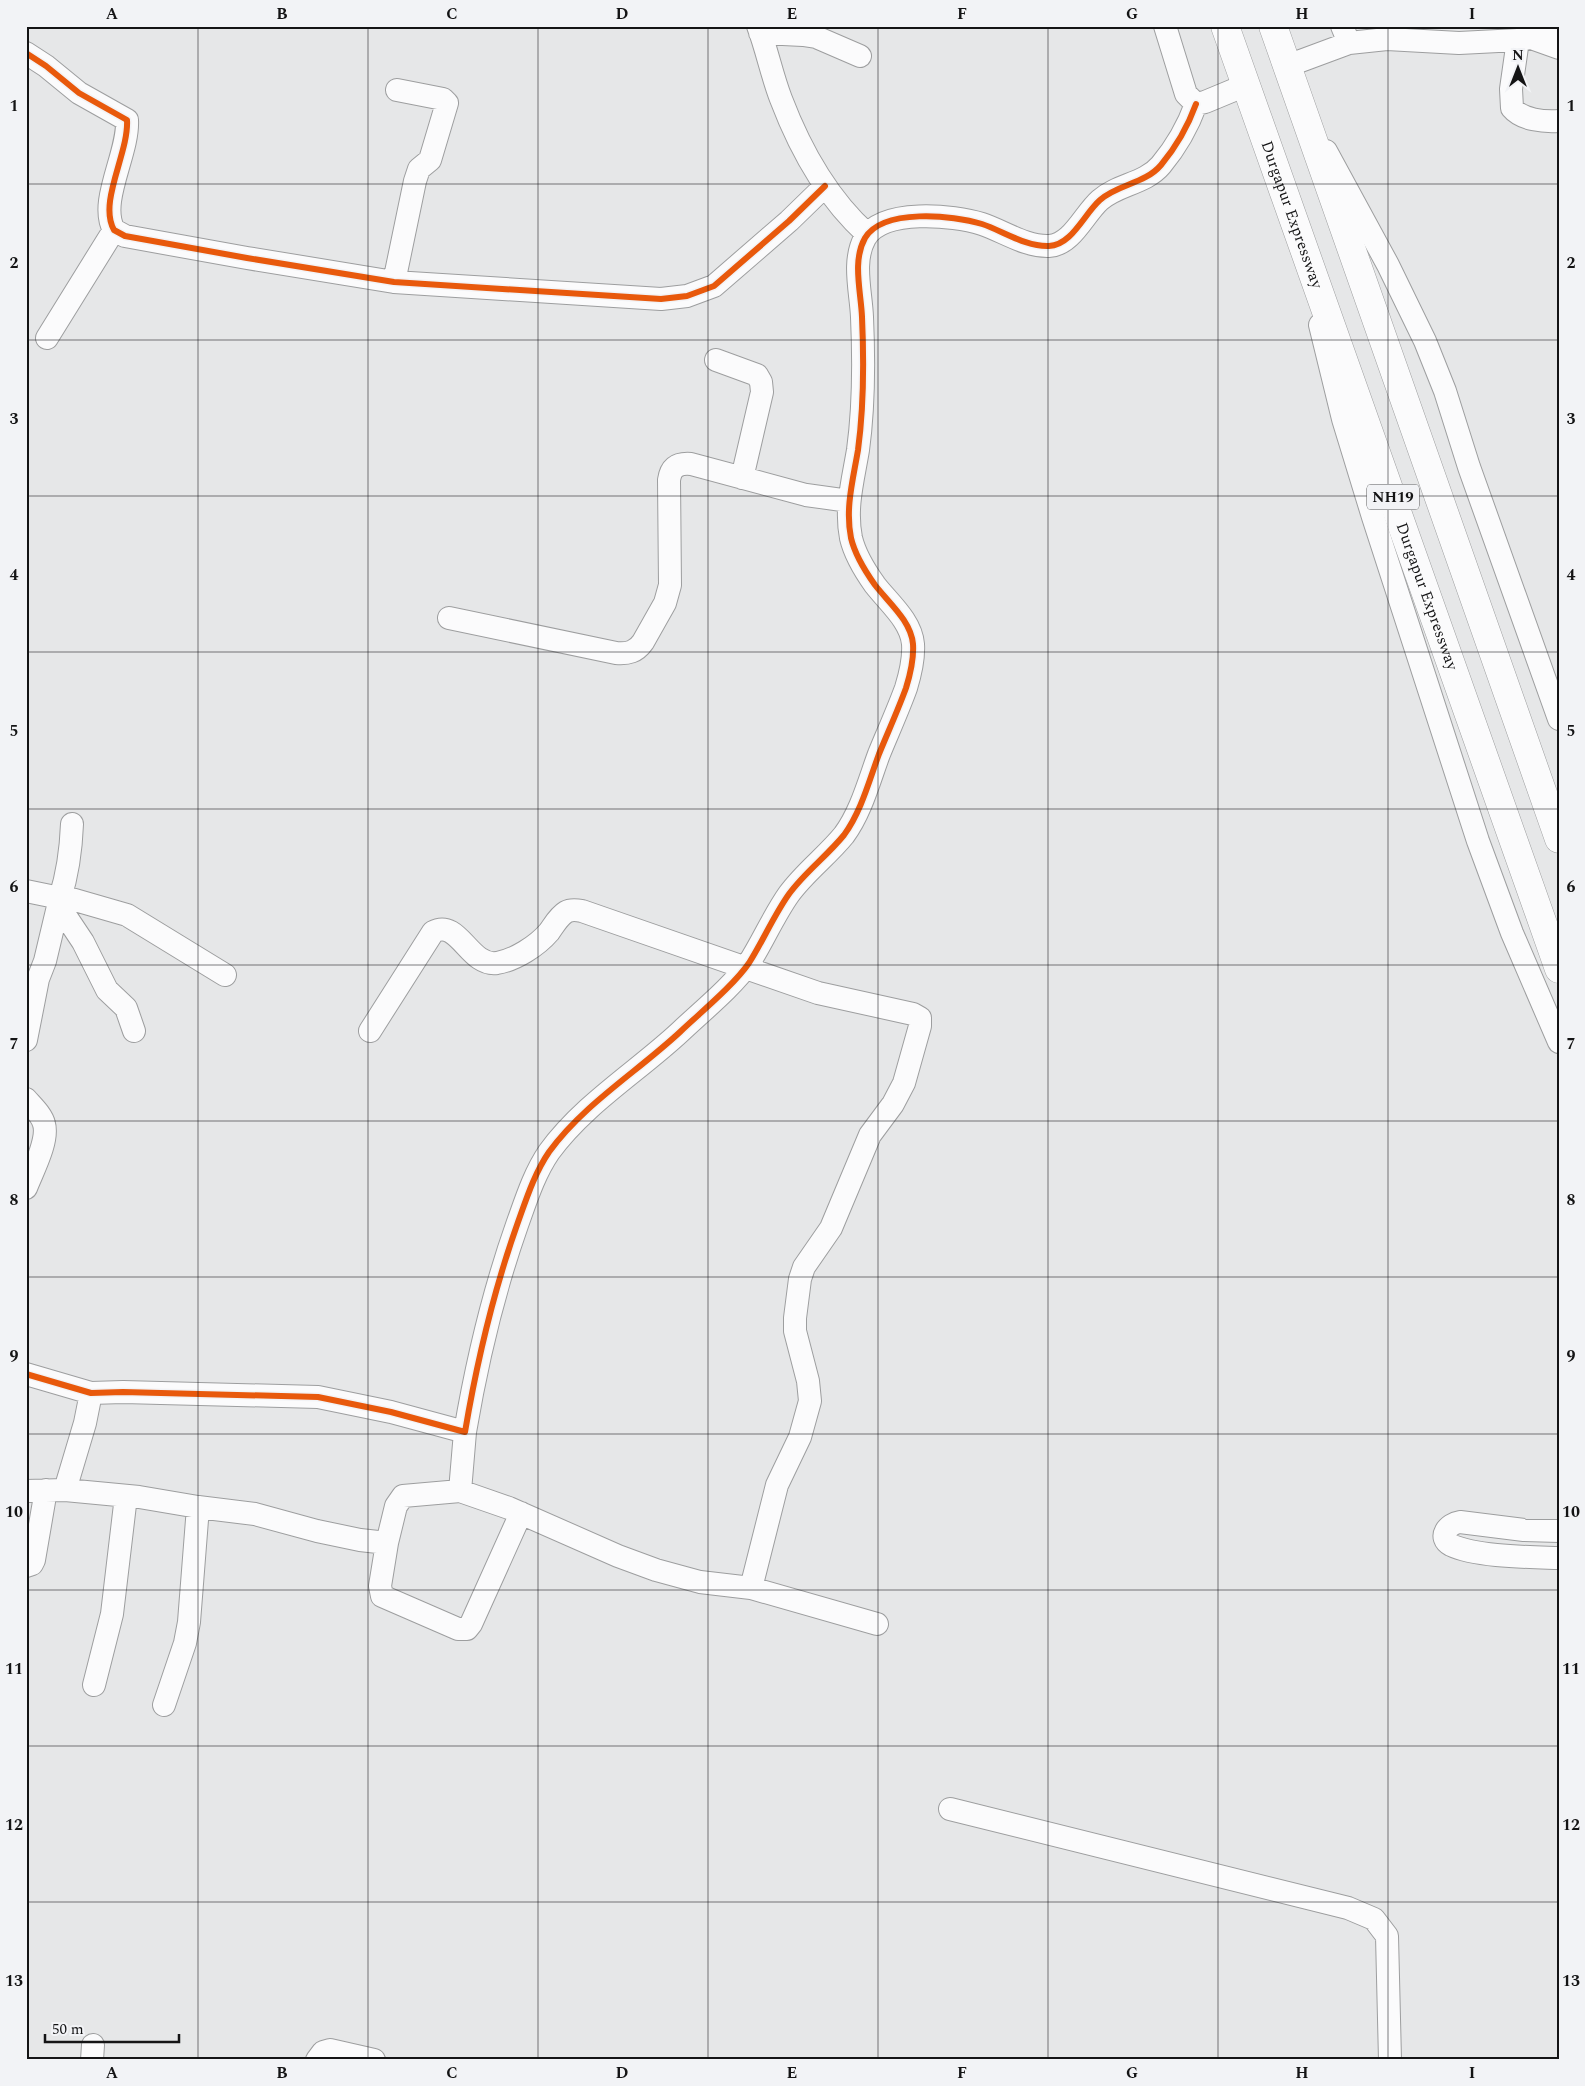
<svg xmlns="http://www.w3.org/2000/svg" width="1585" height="2086" viewBox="0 0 1585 2086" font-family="Spectral,serif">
	<rect width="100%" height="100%" fill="#e6e7e8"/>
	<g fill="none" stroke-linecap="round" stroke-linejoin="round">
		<defs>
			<path id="minor" d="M758,26C767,50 772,76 781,99C800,149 827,198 867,234
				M1165,26L1186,94L1196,104L1205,102L1246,85
				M760,33L803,35L816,37L860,56
				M1531,38L1559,48
				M1518,40L1511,89L1512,108C1522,120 1544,122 1559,121
				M1349,43L1387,39L1459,43L1518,40L1531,38L1559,27
				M26,53L46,66L79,93L127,120C129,153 98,202 114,230L125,236L247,258L394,282L661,299L687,296L714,286L789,221L825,186
				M1287,66L1349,43L1342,26
				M1326,151L1388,265L1425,341L1445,391L1469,467L1559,719
				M394,282L415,181L419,169L430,160L447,103L443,99L397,90
				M1320,325L1343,419L1373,517L1478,841L1512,933L1559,1042
				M47,338L114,230
				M716,360L757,375L761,382L762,392L742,478
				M449,618L616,653C628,654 636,652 643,642L665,603L670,585L669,480C671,467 678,463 691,464L806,495L849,501
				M72,824C71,850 68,873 60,898L75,900L127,915L225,975
				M26,891L60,898L45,961L38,979L26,1040
				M58,908L67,918L83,942L107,990L126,1008L134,1031
				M370,1031L433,932C459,918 469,967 497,963C515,960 537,946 549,932C554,925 559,916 566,912C571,909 577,910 582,911L818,993L913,1014L920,1018V1026L904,1083L893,1104L870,1135L831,1228L804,1267L800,1279L795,1318V1331L808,1381L810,1401L800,1437L777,1485L751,1588
				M26,1099C32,1106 42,1115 44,1124C49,1141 32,1172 26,1188
				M26,1374L91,1393L123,1392L318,1397L391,1412L465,1432C477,1361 493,1293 517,1225C526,1200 534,1174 549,1152C584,1104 637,1072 680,1032C701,1012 733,986 749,963C763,941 774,915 789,894C805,872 827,856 844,835C861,812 869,781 879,754C888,732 898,710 906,688C910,675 914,658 913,644C911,621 889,603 875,585C865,571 855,555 851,538C845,508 853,480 858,450C864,406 864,361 862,317C861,292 852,261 865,238C883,208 953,215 982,224C1003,231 1026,247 1049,246C1072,245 1084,214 1100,200C1118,184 1145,184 1161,165C1176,147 1188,126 1196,104
				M465,1432L460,1491L509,1508L618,1556L656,1570L700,1582L751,1588L877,1624
				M65,1490L85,1423L91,1393
				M26,1491L65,1490L139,1497L198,1507L255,1514L317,1531L360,1540L387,1543L396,1506L403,1496L460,1491
				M1559,1531L1524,1530L1460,1522C1448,1524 1437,1537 1451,1545C1476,1557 1531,1557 1559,1558
				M387,1543L380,1586L382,1596L458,1629H467L471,1624L521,1513
				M26,1566L32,1564L34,1560L46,1490
				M94,1685L112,1614L126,1496
				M164,1705L185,1643L189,1622L198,1507
				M950,1809L1348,1908L1374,1919L1387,1936L1390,2060
				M92,2060L93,2045
				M317,2060L323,2052L330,2050L374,2060"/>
			<g id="highway">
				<path id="s1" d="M1225,26L1559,969"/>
				<path d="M1273,26L1559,839"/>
			</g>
		</defs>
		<use href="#minor" stroke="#9d9e9f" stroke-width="24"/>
		<use href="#highway" stroke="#9d9e9f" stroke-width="29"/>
		<use href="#minor" stroke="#fbfbfc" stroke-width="22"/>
		<use href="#highway" stroke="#fbfbfc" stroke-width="28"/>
		<defs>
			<path id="cycleway" d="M26,53L46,66L79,93L127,120C129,153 98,202 114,230L125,236L247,258L394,282L661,299L687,296L714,286L789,221L825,186
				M26,1374L91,1393L123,1392L318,1397L391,1412L465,1432C477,1361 493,1293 517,1225C526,1200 534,1174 549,1152C584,1104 637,1072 680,1032C701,1012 733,986 749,963C763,941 774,915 789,894C805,872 827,856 844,835C861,812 869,781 879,754C888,732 898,710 906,688C910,675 914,658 913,644C911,621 889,603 875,585C865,571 855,555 851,538C845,508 853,480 858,450C864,406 864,361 862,317C861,292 852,261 865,238C883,208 953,215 982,224C1003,231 1026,247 1049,246C1072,245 1084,214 1100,200C1118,184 1145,184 1161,165C1176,147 1188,126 1196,104"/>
		</defs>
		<use href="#cycleway" stroke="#f2f3f6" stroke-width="9"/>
		<use href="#cycleway" stroke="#e8590c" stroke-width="6"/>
	</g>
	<path fill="none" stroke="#141415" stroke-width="1" stroke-opacity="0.55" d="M198,26V2060M368,26V2060M538,26V2060M708,26V2060M878,26V2060M1048,26V2060M1218,26V2060M1388,26V2060M26,184H1559M26,340H1559M26,496H1559M26,652H1559M26,809H1559M26,965H1559M26,1121H1559M26,1277H1559M26,1434H1559M26,1590H1559M26,1746H1559M26,1902H1559"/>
	<g text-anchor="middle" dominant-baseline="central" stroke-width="4" stroke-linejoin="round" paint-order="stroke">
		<rect fill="#f2f3f6" stroke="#575758" stroke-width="1" x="1367" y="484.5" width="52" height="25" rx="4"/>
		<g font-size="15" font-weight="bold" fill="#141415">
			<text x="1393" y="497">NH19</text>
		</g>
		<g font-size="16" fill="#141415" stroke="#f2f3f6">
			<text stroke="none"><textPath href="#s1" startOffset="200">Durgapur Expressway</textPath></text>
			<text stroke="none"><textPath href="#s1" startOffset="605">Durgapur Expressway</textPath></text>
		</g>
	</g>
	<rect width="1585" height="2086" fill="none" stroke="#f2f3f6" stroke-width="55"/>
	<g transform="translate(1518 68)" stroke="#f2f3f6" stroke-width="4" paint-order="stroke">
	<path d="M0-4L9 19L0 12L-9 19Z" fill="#141415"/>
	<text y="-8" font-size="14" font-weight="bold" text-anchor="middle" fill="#141415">N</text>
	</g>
	<path d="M45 2034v8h134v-8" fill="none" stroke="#141415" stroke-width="2.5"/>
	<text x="52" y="2034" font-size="15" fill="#141415" stroke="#f2f3f6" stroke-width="4" paint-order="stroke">50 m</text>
	<rect x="28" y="28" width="1530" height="2030" fill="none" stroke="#141415" stroke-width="2"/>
	<g font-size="16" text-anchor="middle" font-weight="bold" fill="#141415">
		<text x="112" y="19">A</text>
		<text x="282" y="19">B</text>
		<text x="452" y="19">C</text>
		<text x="622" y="19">D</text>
		<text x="792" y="19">E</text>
		<text x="962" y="19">F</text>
		<text x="1132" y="19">G</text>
		<text x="1302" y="19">H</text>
		<text x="1472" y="19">I</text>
		<text x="14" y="111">1</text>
		<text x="1571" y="111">1</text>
		<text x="14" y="268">2</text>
		<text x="1571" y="268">2</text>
		<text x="14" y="424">3</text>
		<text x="1571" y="424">3</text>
		<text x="14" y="580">4</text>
		<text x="1571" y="580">4</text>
		<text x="14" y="736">5</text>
		<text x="1571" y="736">5</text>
		<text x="14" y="892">6</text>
		<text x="1571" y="892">6</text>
		<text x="14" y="1049">7</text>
		<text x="1571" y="1049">7</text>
		<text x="14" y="1205">8</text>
		<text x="1571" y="1205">8</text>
		<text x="14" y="1361">9</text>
		<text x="1571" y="1361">9</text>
		<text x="14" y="1517">10</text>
		<text x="1571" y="1517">10</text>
		<text x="14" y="1674">11</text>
		<text x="1571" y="1674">11</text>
		<text x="14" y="1830">12</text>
		<text x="1571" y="1830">12</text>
		<text x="14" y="1986">13</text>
		<text x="1571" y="1986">13</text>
		<text x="112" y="2078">A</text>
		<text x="282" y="2078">B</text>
		<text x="452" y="2078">C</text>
		<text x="622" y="2078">D</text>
		<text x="792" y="2078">E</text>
		<text x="962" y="2078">F</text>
		<text x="1132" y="2078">G</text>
		<text x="1302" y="2078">H</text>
		<text x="1472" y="2078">I</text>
	</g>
</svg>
